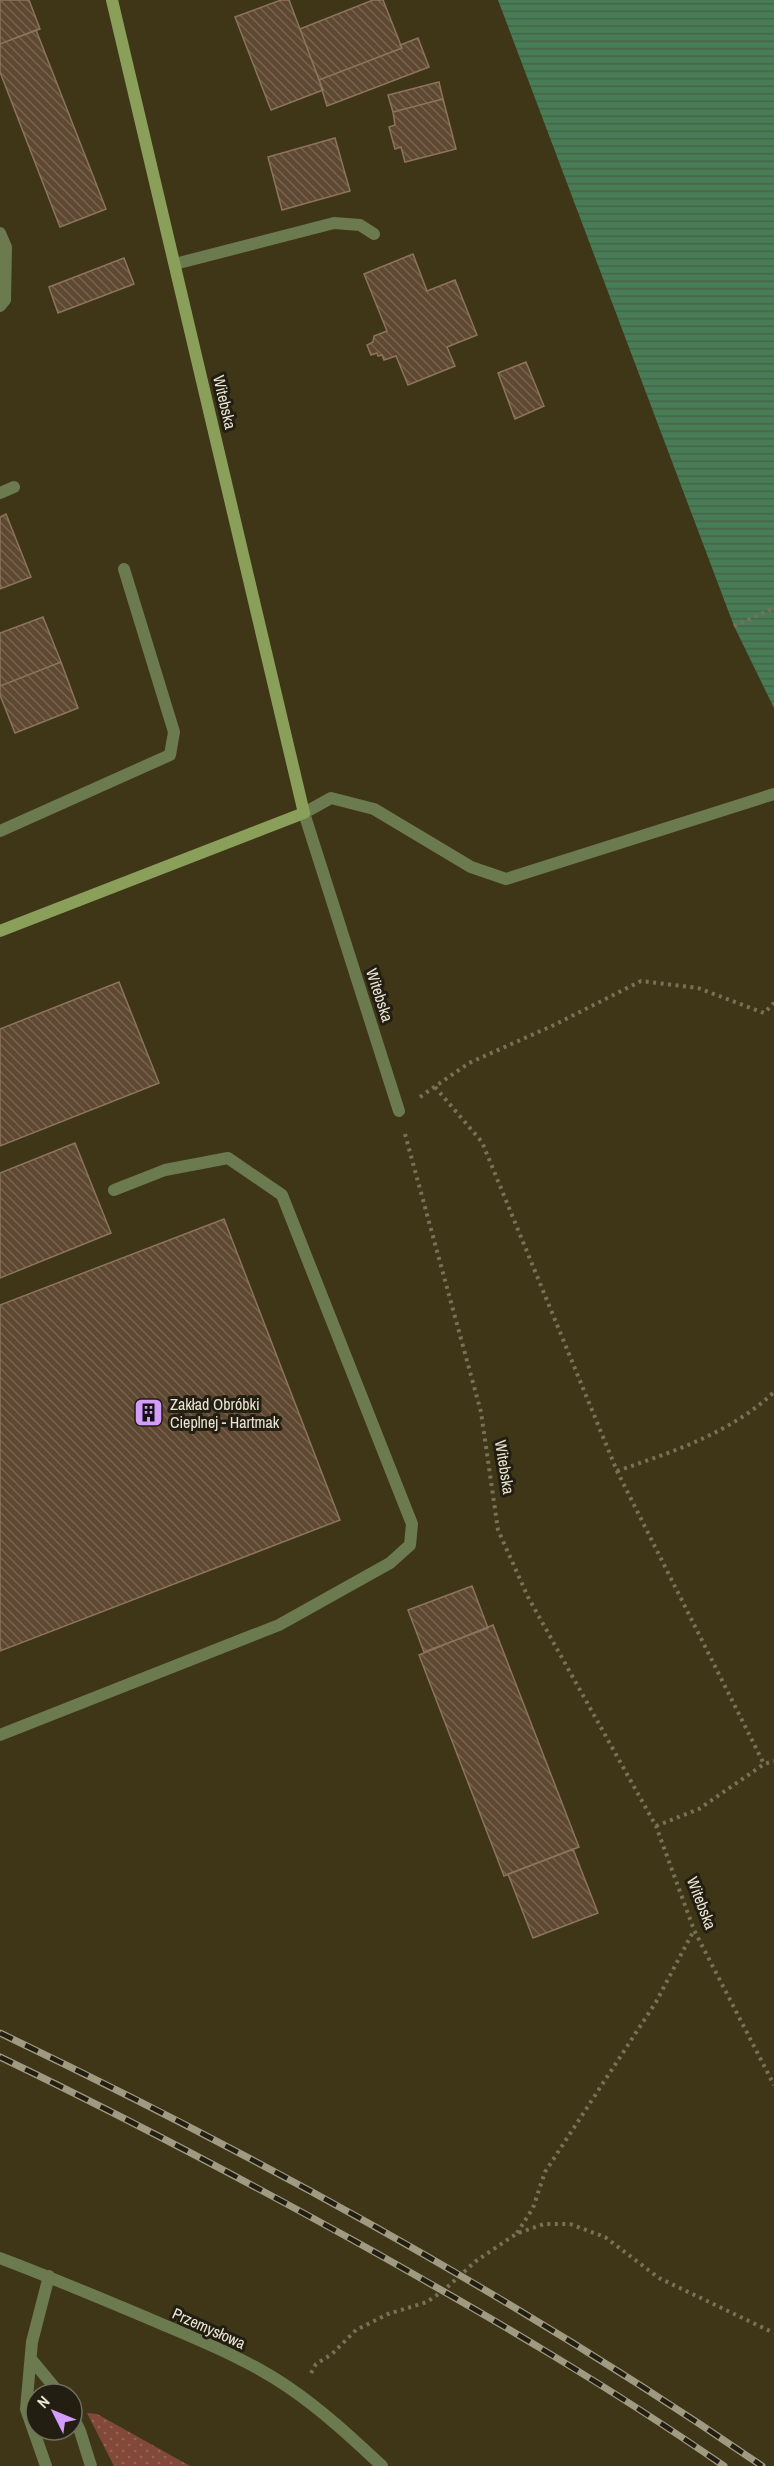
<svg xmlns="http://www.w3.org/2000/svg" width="774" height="2466" viewBox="0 0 774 2466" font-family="'Archivo Narrow',sans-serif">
	<defs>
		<pattern id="grass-dots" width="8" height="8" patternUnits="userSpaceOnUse" patternTransform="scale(1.5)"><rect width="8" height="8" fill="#824939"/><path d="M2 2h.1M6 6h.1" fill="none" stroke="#946355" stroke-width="1.8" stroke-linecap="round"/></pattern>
		<pattern id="water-rules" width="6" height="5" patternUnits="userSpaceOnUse" patternTransform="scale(1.5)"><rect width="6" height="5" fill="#477c55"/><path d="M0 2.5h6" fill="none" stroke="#47634b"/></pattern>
		<pattern id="building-back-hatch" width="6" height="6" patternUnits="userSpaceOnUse" patternTransform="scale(1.5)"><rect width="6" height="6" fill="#5f4831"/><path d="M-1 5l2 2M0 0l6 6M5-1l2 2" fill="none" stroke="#76624e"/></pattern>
	</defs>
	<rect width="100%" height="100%" fill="#3f3618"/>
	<path fill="url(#grass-dots)" d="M87,2413L97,2414L190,2466H114Z"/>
	<path fill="url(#water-rules)" d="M498,0H774V708L734,626Z"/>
	<path fill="url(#building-back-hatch)" stroke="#8d745c" stroke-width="1.5" d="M0,0H29L40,29L0,44Z
		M281,0H289L323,90L271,110L235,17Z
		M373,0H383L402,48L319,80L300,29Z
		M36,30L106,209L60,227L0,72V44Z
		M418,38L429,67L327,106L319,80L402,48L400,45Z
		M439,82L443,99L393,112L388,95Z
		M443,99L456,149L405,162L401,147L395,149L389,127L395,125L393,112Z
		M335,138L350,191L282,210L268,157Z
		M413,254L427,291L455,280L477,335L447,347L455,366L408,385L396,356L384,360L382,355L378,356L377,353L371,355L367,345L373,342L374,336L387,331L364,274Z
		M124,258L134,284L58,313L49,287Z
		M526,362L544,406L515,419L498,373Z
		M6,514L31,577L0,589V517Z
		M43,617L61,662L0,686V633Z
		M61,662L78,708L15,733L0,695V686Z
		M119,982L159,1083L0,1146V1029Z
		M75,1143L111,1233L0,1278V1173Z
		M224,1219L340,1520L0,1651V1305Z
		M472,1586L488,1628L424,1652L408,1610Z
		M493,1625L579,1847L504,1876L419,1655Z
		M573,1849L598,1913L533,1938L508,1874Z"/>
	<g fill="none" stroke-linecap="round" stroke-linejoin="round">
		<path stroke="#797157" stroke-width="4" stroke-dasharray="3 4.5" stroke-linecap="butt" d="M734,626L774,608
			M435,1087L482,1142L617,1471L764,1764
			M420,1097L469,1063L554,1025L641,981L698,988L764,1013L774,1003
			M405,1134L481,1412L498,1530L528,1597L656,1826L694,1930L774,2085
			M617,1471C672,1452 731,1433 774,1392
			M656,1826L699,1809L764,1764L774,1761
			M517,2233L533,2208L545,2172L656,2002L694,1930
			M311,2373L316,2364L332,2354L356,2330L388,2314L427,2302L443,2291L476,2261L516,2234L544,2224H570L605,2237L659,2278L774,2333"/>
		<path stroke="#6c7a4f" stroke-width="12" d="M0,233L6,247L5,300L0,306
			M175,264L334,223L360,225L374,234
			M0,493L14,487
			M0,831L170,755L174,732L124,569
			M399,1111L304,813L331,798L374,809L471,867L506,879L774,794
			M0,1735L279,1625L390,1563L410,1545L412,1524L282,1195L228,1158L165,1170L114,1190
			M31,2359L60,2394
			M72,2415L80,2431L91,2466
			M46,2466L26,2409L32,2342L49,2276"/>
		<path stroke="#6c7a4f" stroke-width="12" d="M0,2258C53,2278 105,2300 157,2322C201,2341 247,2359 288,2387C322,2410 352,2438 382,2466"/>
		<path stroke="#8a9f59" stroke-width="12" d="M0,931L304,813L112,0"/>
		<defs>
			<path id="rail" d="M0,2033C264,2159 521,2301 762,2466
				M0,2057C125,2117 248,2182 369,2249C490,2317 610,2387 724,2466"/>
		</defs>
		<use href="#rail" stroke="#a09a82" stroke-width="7"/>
		<use href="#rail" stroke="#221e11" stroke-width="4.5" stroke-dasharray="14" stroke-linecap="butt"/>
	</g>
	<defs>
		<symbol id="building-square" viewBox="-11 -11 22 22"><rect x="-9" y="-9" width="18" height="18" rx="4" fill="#d39cfd" stroke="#221e11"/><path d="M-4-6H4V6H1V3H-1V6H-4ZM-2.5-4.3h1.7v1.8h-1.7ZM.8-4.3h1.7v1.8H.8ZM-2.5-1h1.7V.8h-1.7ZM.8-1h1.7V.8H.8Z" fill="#111"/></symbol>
	</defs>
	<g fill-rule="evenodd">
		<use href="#building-square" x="132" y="1396" width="33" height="33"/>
	</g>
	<g text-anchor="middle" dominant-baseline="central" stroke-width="6" stroke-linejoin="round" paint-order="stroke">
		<g font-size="16" fill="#eae5d3" stroke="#221e11">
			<text transform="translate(225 402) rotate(77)">Witebska</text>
			<text transform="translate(380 995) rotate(72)">Witebska</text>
			<text transform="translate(505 1467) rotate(81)">Witebska</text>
			<text transform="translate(702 1903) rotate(69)">Witebska</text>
			<text transform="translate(209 2328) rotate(24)">Przemysłowa</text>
		</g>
		<g font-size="16" fill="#eae5d3" stroke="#221e11" text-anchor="start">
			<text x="170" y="1404">Zakład Obróbki<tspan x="170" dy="18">Cieplnej - Hartmak</tspan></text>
		</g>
	</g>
	<g transform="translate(54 2412) rotate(313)"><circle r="28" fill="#221e11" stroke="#726e5f" stroke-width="1.5"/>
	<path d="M0-4.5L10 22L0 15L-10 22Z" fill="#d39cfd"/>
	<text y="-9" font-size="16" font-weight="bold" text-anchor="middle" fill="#eae5d3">N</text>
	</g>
</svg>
